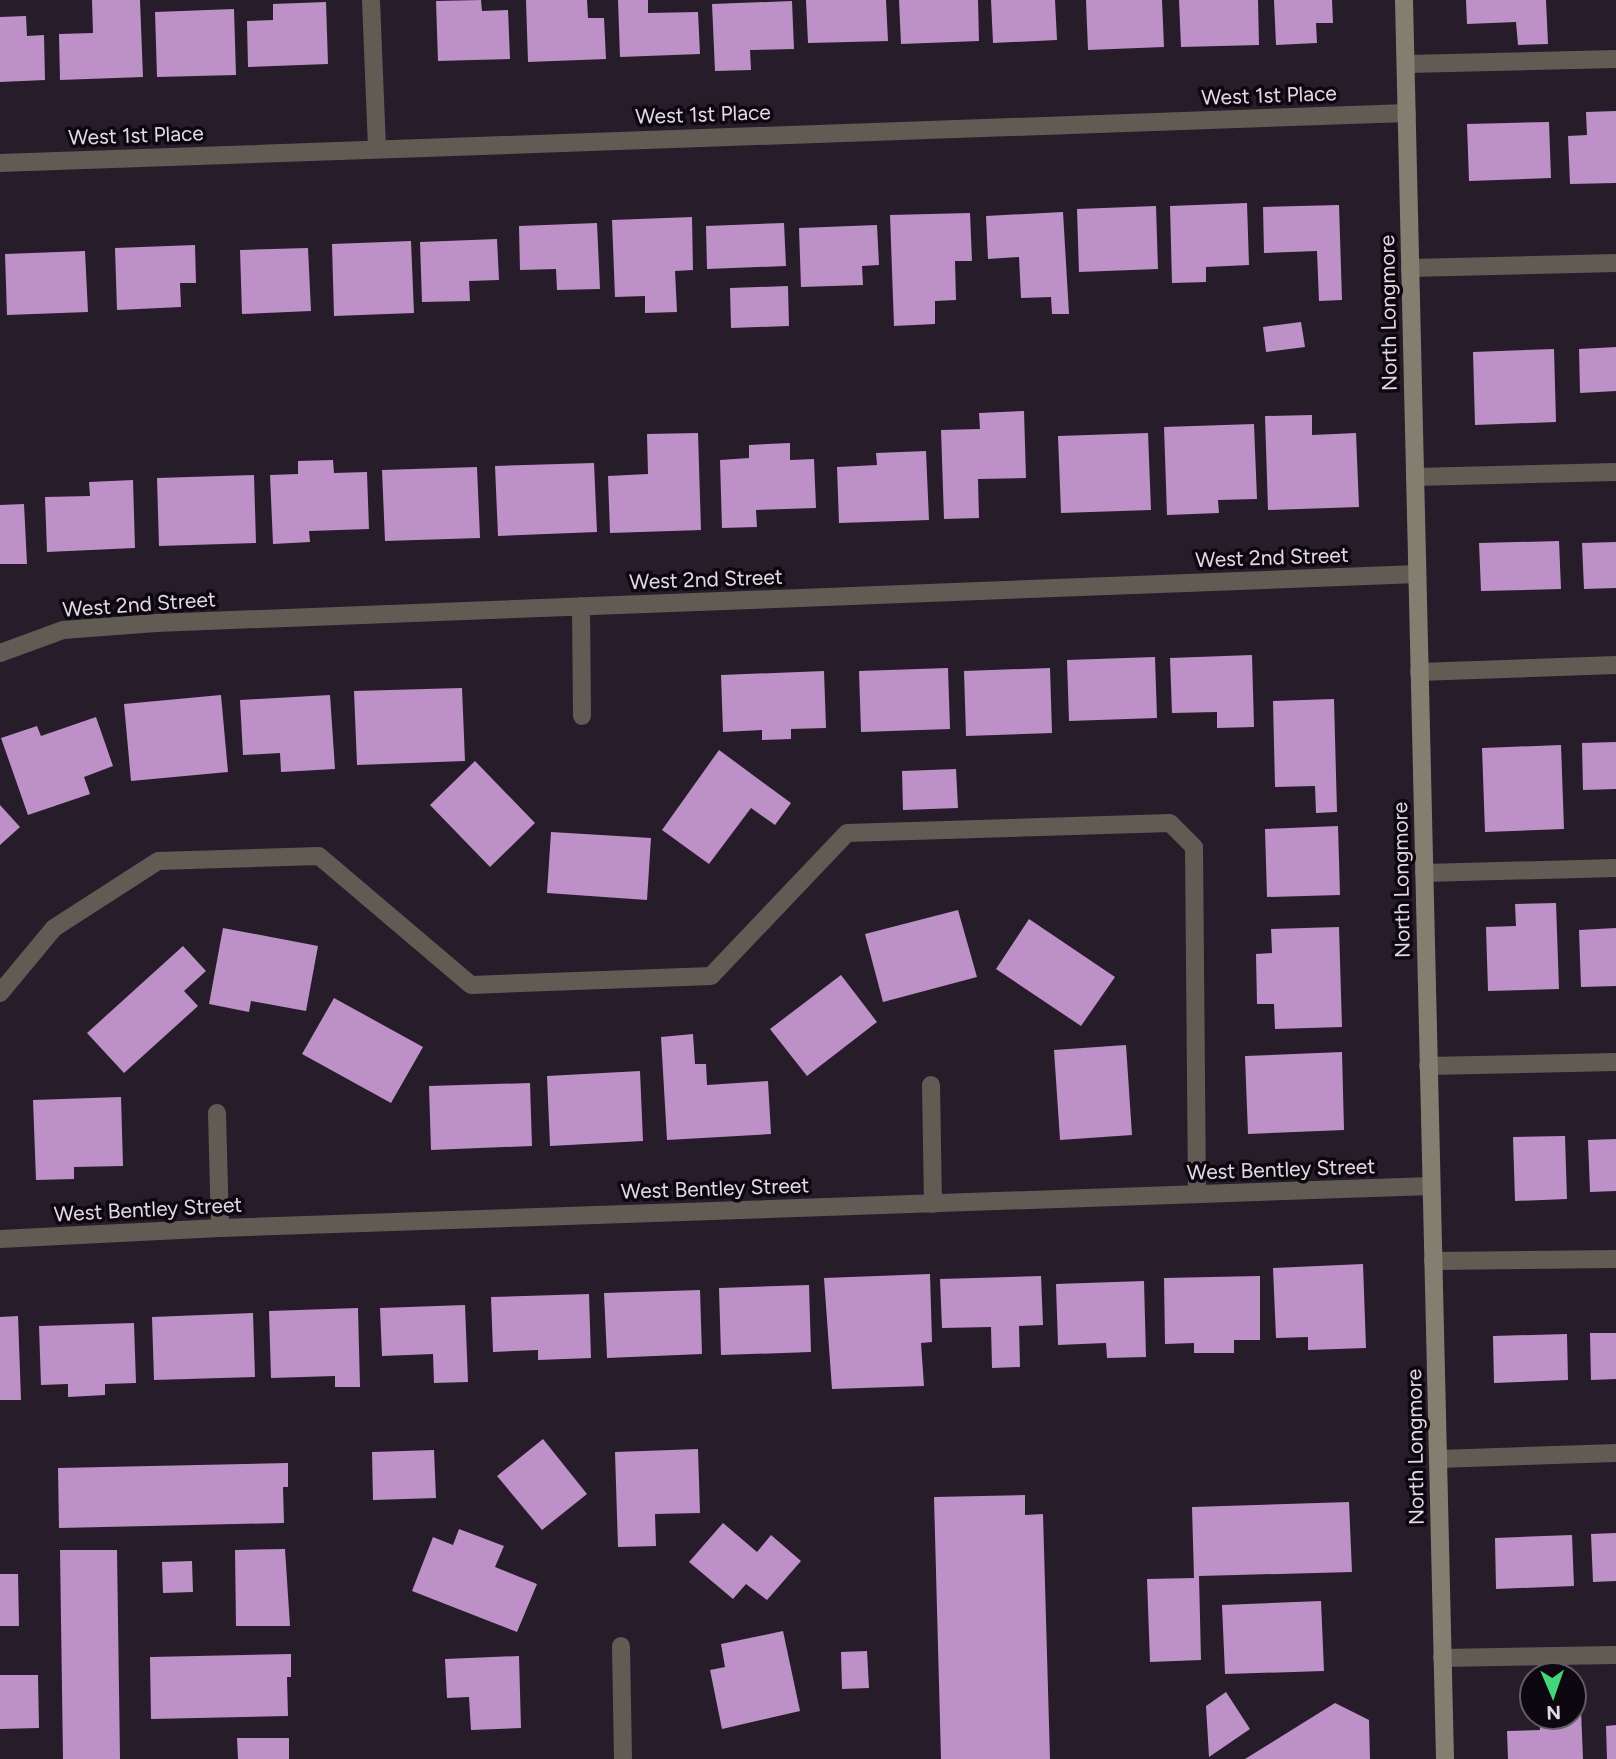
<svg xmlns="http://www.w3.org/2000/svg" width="1616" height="1759" viewBox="0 0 1616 1759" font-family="Figtree,sans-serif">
	<rect width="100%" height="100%" fill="#271c2a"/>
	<path fill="#bd90c7" d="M92,0H140L143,77L60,80L59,34L93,33Z
		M481,0L482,11L508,10L510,59L438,61L436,1Z
		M526,0H587L588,18H604L606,59L528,62Z
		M618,0H648V13L698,12L700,54L620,57Z
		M806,0H886L888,41L808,43Z
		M899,0H978L979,41L901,44Z
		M991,0H1055L1057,40L993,43Z
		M1086,0H1162L1164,47L1088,50Z
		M1179,0H1258L1259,45L1181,47Z
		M1274,0H1332L1333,23H1316L1317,43L1276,45Z
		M1466,0H1546L1548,44L1518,45L1516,22L1467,24Z
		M792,1L794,49L750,50L751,70L715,71L712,4Z
		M326,2L328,64L248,67L247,21L273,20V4Z
		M234,9L236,75L157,77L155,12Z
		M26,16L27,36L44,35L45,80L0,82V17Z
		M1616,111V183L1570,184L1568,136L1587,135L1586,112Z
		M1549,122L1551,178L1469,181L1467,124Z
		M1247,203L1249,265L1206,267V282L1172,283L1170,206Z
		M1339,205L1342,300L1319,301L1317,251L1264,253L1263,207Z
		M1156,206L1158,269L1079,272L1077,209Z
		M1063,212L1069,314H1052L1051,297L1021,298L1019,257L988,259L986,216Z
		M970,213L972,261H955L956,300L935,301V324L894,326L890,215Z
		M692,217L693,270L675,271L677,312L645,313V296L615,297L612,220Z
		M597,223L600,289L557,290L556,269L520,270L519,226Z
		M784,223L786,266L707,269L706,226Z
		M877,225L879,265L862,266L863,285L801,287L799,228Z
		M497,239L499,280L469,281L470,301L422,302L420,242Z
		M411,241L414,313L334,316L332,244Z
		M195,245L196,283H180L181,307L117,310L115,248Z
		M308,248L311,311L242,314L240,250Z
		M85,251L88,312L7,315L5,254Z
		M788,286L789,326L731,328L730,288Z
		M1301,322L1305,347L1266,352L1263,327Z
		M1616,347V391L1580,393L1579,349Z
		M1554,349L1556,422L1475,425L1473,352Z
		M1024,411L1026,478L978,479L979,518L944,519L941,430L980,429L979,413Z
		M1312,415V435L1356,433L1359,507L1268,510L1265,416Z
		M1254,424L1257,499L1218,500L1219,513L1167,515L1164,427Z
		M698,433L701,530L610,533L608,476L648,474L647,434Z
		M1148,433L1151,510L1061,513L1058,436Z
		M790,443V460L814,459L816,508L756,510L757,527L722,528L720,460L749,458V445Z
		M926,451L929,520L839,523L837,467L877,465L876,453Z
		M333,460L334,473L367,472L369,529L309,531L310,542L273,544L270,475L298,474V461Z
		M594,463L597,532L498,536L495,466Z
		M477,467L480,538L385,541L382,470Z
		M254,475L256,543L159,546L157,478Z
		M133,480L135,548L47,552L45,497L90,496L89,482Z
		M24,504L27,564H0V505Z
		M1559,541L1561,589L1481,591L1479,543Z
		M1616,542V588L1584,589L1582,543Z
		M1252,655L1254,727L1217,728V712L1172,713L1170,658Z
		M1155,657L1157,718L1069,721L1067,660Z
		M948,668L950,729L861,732L859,671Z
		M1050,668L1052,733L966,736L964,671Z
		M824,671L826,728L791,729V739L762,740V730L723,732L721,675Z
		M462,688L465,761L357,765L354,691Z
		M221,695L228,772L131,781L124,704Z
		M330,695L335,769L281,772L280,753L243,755L240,700Z
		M1334,699L1337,812L1316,813L1315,786L1275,787L1273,701Z
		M96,717L113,766L84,777L90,794L28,815L1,738L37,726L41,736Z
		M1616,742V789L1583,790L1582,743Z
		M1561,745L1564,829L1485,832L1482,748Z
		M719,750L791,803L775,825L751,808L709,864L662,830Z
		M475,761L535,823L490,867L430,805Z
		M956,769L958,808L903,810L902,771Z
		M0,805L20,827L0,845Z
		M1338,826L1340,895L1267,897L1265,829Z
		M551,832L651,838L647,900L547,893Z
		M1556,903L1559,989L1488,991L1486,927L1516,926L1515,904Z
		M958,910L977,977L883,1002L865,934Z
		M1029,919L1115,977L1081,1026L996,969Z
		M1339,927L1342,1027L1275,1029L1274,1004H1257L1256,954L1272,953L1271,929Z
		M223,928L318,946L306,1011L251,1001L249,1012L209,1004Z
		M1616,928V986L1581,987L1579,930Z
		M183,946L206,971L184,991L198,1006L124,1073L87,1033Z
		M841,975L877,1022L807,1076L770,1029Z
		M334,998L423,1047L391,1103L302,1054Z
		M693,1034L695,1064H706L707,1085L768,1081L771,1134L667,1140L661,1037Z
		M1126,1045L1132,1135L1060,1140L1054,1050Z
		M1342,1052L1344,1130L1248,1134L1245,1056Z
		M640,1071L643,1141L550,1146L547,1076Z
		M530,1083L532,1146L431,1150L429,1086Z
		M121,1097L123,1166L74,1167V1179L36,1180L33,1100Z
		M1565,1136L1567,1199L1515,1201L1513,1137Z
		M1616,1139V1191L1590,1192L1588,1140Z
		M1363,1264L1366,1348L1308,1350V1337L1276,1338L1273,1268Z
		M930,1274L932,1342L921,1343L924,1386L832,1389L824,1278Z
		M1041,1276L1043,1325L1019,1326L1020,1367L992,1368L991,1327L942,1328L940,1279Z
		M1260,1276V1340H1234V1353H1194V1343L1165,1344L1164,1278Z
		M1144,1281L1146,1357L1107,1358L1106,1343L1058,1345L1056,1284Z
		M809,1285L811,1352L721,1355L719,1288Z
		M700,1290L702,1354L607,1358L604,1293Z
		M589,1294L591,1358L538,1360V1350L493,1352L491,1297Z
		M465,1305L468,1382L434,1383L433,1354L382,1356L380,1308Z
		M358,1308L360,1387H335V1376L271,1378L269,1311Z
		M253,1313L255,1377L154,1380L152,1317Z
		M18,1316L21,1400H0V1317Z
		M134,1323L136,1383L105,1384V1395L68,1397V1384L41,1385L39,1326Z
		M1590,1333H1616V1379L1591,1380Z
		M1567,1334L1568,1380L1494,1383L1493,1336Z
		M543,1439L587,1494L542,1530L497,1476Z
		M698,1449L700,1513L655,1514L656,1546L618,1547L615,1452Z
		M434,1450L436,1498L373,1500L372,1452Z
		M288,1463V1487H283L284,1523L59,1528L58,1468Z
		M1025,1495V1515L1043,1514L1050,1759H941L934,1497Z
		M1349,1502L1352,1572L1199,1576L1201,1660L1150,1662L1147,1579L1194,1578L1192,1507Z
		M723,1523L757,1552L771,1535L801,1561L767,1600L746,1584L733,1599L689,1562Z
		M459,1529L504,1546L495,1567L537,1584L517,1632L412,1591L433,1537L453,1545Z
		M1616,1533V1581L1593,1582L1591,1534Z
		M1572,1535L1574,1586L1496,1589L1495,1538Z
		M285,1549L290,1626H236L235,1550Z
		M60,1550H117L120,1759H63Z
		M192,1561L193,1592L163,1593L162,1562Z
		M0,1574H18L19,1626H0Z
		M1321,1601L1324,1671L1225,1674L1222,1605Z
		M783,1631L800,1711L722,1729L710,1670L725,1667L721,1644Z
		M867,1651L869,1688L842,1689L841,1652Z
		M291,1654V1677H287L288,1716L151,1719L150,1657Z
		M519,1656L521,1728L471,1730L469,1697L447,1698L445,1659Z
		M0,1675H38L39,1728L0,1729Z
		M1226,1692L1250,1729L1209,1757L1206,1706Z
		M1335,1703L1369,1720L1370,1759H1245Z
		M1574,1710H1581L1583,1759H1508L1507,1731L1540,1730L1539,1717H1574Z
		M1616,1725V1759H1607L1606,1726Z
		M237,1738H289V1759H238Z"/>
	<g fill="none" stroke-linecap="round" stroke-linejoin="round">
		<path stroke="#605c54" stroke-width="18" d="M1406,64L1616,59
			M1415,477L1616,472
			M1424,873L1616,868
			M0,993L54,928L158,861L319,856L471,985L711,976L847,833L1170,823L1194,847L1197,1194
			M1433,1261L1616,1259
			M1442,1658L1616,1655"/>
		<path stroke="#605c54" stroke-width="18" d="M371,0L377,148
			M0,163L1407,113
			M1410,268L1616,263
			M581,606L582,716
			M0,653L63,630L156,623L1417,574
			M1419,672L1616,665
			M1428,1066L1616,1062
			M931,1085L933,1204
			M217,1113L220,1228
			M0,1239L220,1228L1431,1186
			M1438,1459L1616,1453
			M621,1646L623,1759"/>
		<path stroke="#847e71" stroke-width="18" d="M1404,0L1445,1759"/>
	</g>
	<g text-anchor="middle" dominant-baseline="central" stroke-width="7" stroke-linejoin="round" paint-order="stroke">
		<g font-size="21" fill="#e1dae3" stroke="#0d080f">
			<text transform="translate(1269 95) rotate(-2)">West 1st Place</text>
			<text transform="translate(703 114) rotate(-2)">West 1st Place</text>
			<text transform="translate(136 135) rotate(-2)">West 1st Place</text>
			<text transform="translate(1388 313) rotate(-91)">North Longmore</text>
			<text transform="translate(1272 557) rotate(-2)">West 2nd Street</text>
			<text transform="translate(706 579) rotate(-2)">West 2nd Street</text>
			<text transform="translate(139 604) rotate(-4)">West 2nd Street</text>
			<text transform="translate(1401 880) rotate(-91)">North Longmore</text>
			<text transform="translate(1281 1169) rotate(-2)">West Bentley Street</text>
			<text transform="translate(715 1188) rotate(-2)">West Bentley Street</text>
			<text transform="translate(148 1209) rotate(-3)">West Bentley Street</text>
			<text transform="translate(1415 1447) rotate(-91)">North Longmore</text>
		</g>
	</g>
	<g transform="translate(1553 1696) rotate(178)"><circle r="33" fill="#0d080f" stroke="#625c64" stroke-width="2"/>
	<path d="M0-5L12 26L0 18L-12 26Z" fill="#44d77a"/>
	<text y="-10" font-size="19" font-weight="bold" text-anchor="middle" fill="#e1dae3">N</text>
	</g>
</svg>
